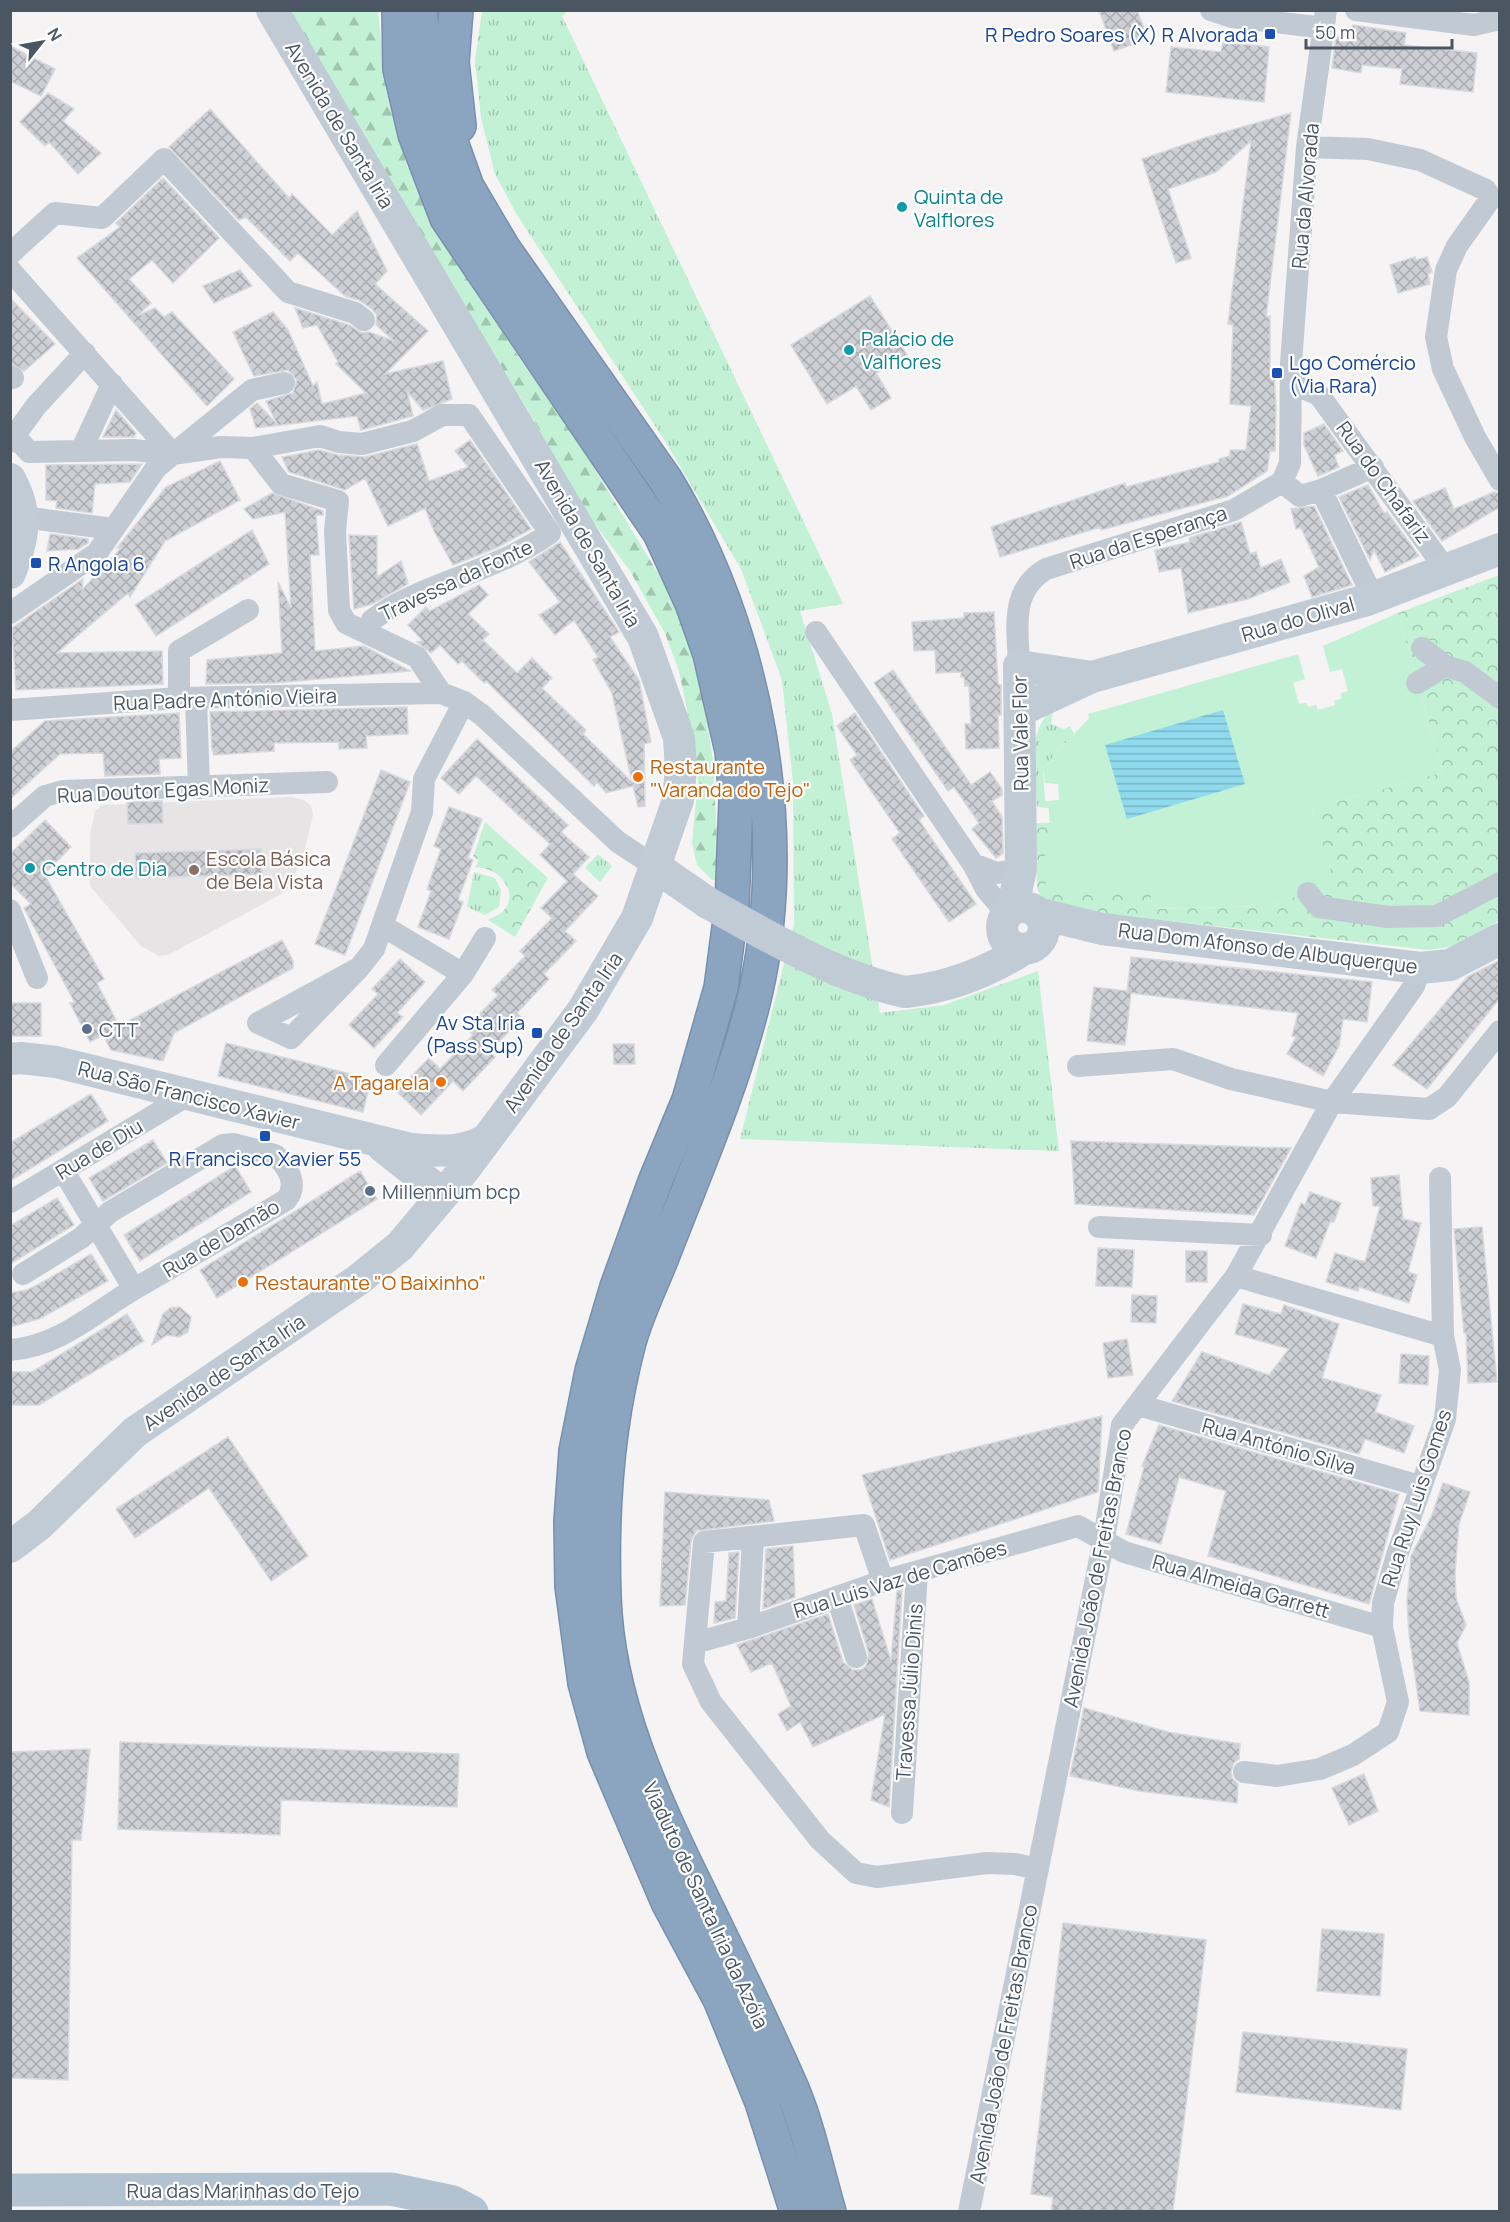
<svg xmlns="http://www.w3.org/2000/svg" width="1510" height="2222" viewBox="0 0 1510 2222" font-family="Manrope,sans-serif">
	<defs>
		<pattern id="grass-tufts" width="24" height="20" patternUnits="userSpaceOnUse" patternTransform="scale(1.5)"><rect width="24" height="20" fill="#c3f1d5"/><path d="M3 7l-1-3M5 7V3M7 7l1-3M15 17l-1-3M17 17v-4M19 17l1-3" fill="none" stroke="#a0c6b0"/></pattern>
		<pattern id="forest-firs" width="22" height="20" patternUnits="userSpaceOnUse" patternTransform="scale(1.5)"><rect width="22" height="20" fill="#c3f1d5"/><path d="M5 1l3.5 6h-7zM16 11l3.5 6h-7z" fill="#a0c6b0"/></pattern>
		<pattern id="park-crowns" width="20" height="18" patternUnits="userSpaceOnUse" patternTransform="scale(1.5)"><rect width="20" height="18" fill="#c3f1d5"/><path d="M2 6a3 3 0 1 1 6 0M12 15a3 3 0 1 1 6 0" fill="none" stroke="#a0c6b0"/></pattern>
		<pattern id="water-rules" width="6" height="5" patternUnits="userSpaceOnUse" patternTransform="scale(1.5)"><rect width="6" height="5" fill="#90daee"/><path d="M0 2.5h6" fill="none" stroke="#78b4c4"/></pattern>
		<pattern id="building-cross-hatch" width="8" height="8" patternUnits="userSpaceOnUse" patternTransform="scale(1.5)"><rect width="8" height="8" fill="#cdcfd5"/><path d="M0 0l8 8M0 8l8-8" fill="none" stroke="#a8abb0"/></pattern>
	</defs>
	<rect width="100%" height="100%" fill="#f5f3f3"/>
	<path fill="#e6e4e5" d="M291,797L304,800L311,806L313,815L303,857L287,891L168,955L159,956L141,946L90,886V835L95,811L102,805Z"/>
	<path fill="url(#grass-tufts)" d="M482,11H568L562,16L843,604L800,611L832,714L880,1013L944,1005L1038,971L1059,1151L740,1139L794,924L793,782L782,680L741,569L665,441L517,215L495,174L481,118L475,60Z
		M1053,709L1051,724L1064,729L1070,726L1074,734L1043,768L1045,801H1048L1049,808L1037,807C1036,775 1025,732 1053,709Z
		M598,854L612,866L600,882L585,868Z
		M474,872L495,878L501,890L499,907L485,915L467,907Z"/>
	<path fill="url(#forest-firs)" d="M283,11H378L386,90L407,166L516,353L580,445L667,588L685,630L703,695L713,761L719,881L712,880L697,865L692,843L698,781L694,744L679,671L665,633L630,571L583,508L528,410Z"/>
	<path fill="url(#park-crowns)" d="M1499,575V921L1454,946L1429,950L1107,914L1043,899L1037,889L1035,823H1050L1051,838H1044L1151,889L1152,909L1264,906L1334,885L1312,809L1443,772L1398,613Z
		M485,822L548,878L515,937L488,920C494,917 501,914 505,909C520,890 494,864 475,868L479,860L473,857Z"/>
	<path fill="#c3f1d5" d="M1499,589V610L1493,614L1489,609L1485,612L1480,597Z
		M1398,613L1443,772L1312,809L1335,885L1264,906L1152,909L1151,889L1046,892L1044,838L1051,837L1048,801L1059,800L1058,784L1045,783L1043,768L1089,718L1088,714L1298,654L1305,679L1293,683L1299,704L1306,703L1308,707L1316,705L1318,710L1335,705L1334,701L1342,698L1341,693L1348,691L1342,669L1330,672L1323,646Z"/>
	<path fill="url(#water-rules)" d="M1223,710L1245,784L1127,819L1105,745Z"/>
	<path fill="url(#building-cross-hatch)" stroke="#d7d9de" stroke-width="1.5" d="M1099,10H1137L1148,39L1114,51Z
		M1353,25L1406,33L1404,45L1477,53L1473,92L1400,84L1402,69L1362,65L1361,73L1332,68L1336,36L1345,37Z
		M1223,42L1269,47L1264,102L1166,92L1171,47L1221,52Z
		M10,46L55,69L41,96L10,81Z
		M48,93L74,109L63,121L101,153L78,174L49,142L45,146L20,122Z
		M210,109L289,198L292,194L332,235L357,211L387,271L375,284L428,331L385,374L443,361L452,399L423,410L407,391L413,416L361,430L357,416L256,428L250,409L257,403L277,424L266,401L293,393L297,380L288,370L254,376L233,332L273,312L288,330L313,386L317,382L322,404L366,393L336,364L338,362L317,325L303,328L295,308L349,325L362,333L369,332L394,341L376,325L377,315L372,309L359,300L345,296L298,253L290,261L246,217L239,220L169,147Z
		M1291,113L1266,317L1270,316V374H1274L1276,407L1275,451H1270L1267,471L1228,496L1101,530V527L1000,557L991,527L1125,483L1126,487L1219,462V459L1230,456V450H1246L1251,406L1230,404L1233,325L1228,324L1251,141L1216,172L1168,189L1191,258L1176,263L1142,159L1207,137Z
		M163,178L219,238L173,283L152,260L129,279L151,303L137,316L155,308L164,317L172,312L234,379L207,406L77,258L120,227L116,223Z
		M1415,257L1416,260L1427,257L1432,272L1428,274L1430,284L1398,293L1390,265Z
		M240,270L252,286L214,303L203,286Z
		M870,296L907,355L876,373L891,398L871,410L856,386L827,404L791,345Z
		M10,298L55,344L24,371L10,363Z
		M116,410L136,433L134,437H103Z
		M1324,424L1343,451L1334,455L1339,467L1318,476L1304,445V433Z
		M470,440L531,529L496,548L453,565L434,531L425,508L388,526L365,478L345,490L289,472L282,457L319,450L338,455L365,457L417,444L429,481L468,467L455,451Z
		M220,461L240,500L165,541L130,597L128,593L57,653L162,651L163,684L16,690L12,628L83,579L82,590L121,548H117L166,487Z
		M142,464L130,482L95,484L92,513L56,508L57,501L46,500V465Z
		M1368,485L1384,513L1387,512L1419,556L1385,572L1374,550L1370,560L1339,497Z
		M1445,488L1454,509L1494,492L1500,493V507L1442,541L1413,501Z
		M272,493L323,511V515H316L319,555H310L315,651L364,646L410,671L274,683L206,684L207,660L282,653L278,582L291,608L285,512L253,519L244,509Z
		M1314,506L1352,585L1312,597L1304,576L1319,567L1301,528L1296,529L1291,509Z
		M1241,522L1250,554L1256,552L1261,568L1281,559L1290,582L1248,599L1188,613L1181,568L1159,572L1155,550L1190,542L1189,538Z
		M252,530L269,564L156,636L135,605Z
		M50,534L88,539V543L78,549L47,551Z
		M349,535L377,536V577L401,561L408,584L372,604L354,609Z
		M560,542L619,632L610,637L639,680L651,742L644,744L645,806L638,807L633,786L606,793L597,782L594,786L486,681L484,683L462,661L458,664L440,645L431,653L417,642L423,641L408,625L426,607L430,611L479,585L488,595L468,614L489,634L483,640L517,673L532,658L552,678L542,688L586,730L583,734L632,782L612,693L593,660L598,657L574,620L555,635L539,615L560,602L529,562Z
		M994,612L998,684L1001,685V715H998L999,748L966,749L965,724H971L969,686H965L964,677H961V672L936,673L935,650L914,651L912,622L964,618V613Z
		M893,670L971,785L990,772L1002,789V795L992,801L1002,817L1003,853L996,858L972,829L979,823L954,787L948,791L874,683Z
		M407,707L408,734L366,736L367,748L339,749V742L274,743V751L214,755L212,749L210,712Z
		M179,713L181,758L159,759L160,774L105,776L103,753L60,754L10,799V752L45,721Z
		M855,713L924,816L919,820L976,904L949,922L892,839L900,833L850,760L857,755L837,726Z
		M477,739L568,825L561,832L589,857L573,874L598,896L565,931L576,941L544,974L549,979L517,1013L522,1018L490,1051L495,1057L463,1091L453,1081L421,1115L388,1083L420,1091L408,1080L429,1058L440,1069L473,1035L466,1028L498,995L492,990L525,956L520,951L552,918L541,908L567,881L540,855L550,844L476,776L459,794L441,778Z
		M381,770L410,782L345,955L315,944Z
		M162,801L163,823L128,824L127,802Z
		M449,807L482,819L468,858L473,860L458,900L463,902L449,939L418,927L431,891L427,889L441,849L434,846Z
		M45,820L71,847L44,874L104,979L97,983L119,1026L282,940L293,961V968L174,1033L163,1061L111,1050L103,1035L90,1042L70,1003H75L24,908L31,904L10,883V854Z
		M261,849L262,874L136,878L135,853Z
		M1131,957L1372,982L1367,1022L1343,1019L1339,1046L1323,1076L1287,1054L1296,1037L1292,1036L1298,1013L1131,993L1125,1045L1087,1041L1094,987L1127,991Z
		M400,959L425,982L397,1013L403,1017L374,1048L349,1025L378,994L372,989Z
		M1500,960V998L1427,1089L1393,1065L1467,977Z
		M10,1003H41V1036H10Z
		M226,1043L371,1079L363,1112L218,1076Z
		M613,1044H634L635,1064H614Z
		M91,1094L108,1121L10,1181V1143Z
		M153,1140L167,1163L103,1201L89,1178Z
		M1071,1141L1291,1148L1254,1215L1075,1204Z
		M235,1166L251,1192L140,1261L124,1235Z
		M360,1171L377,1199L217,1298L200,1270Z
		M1399,1175L1403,1219L1421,1223L1408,1272L1417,1275L1409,1303L1359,1287L1358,1291L1326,1282L1335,1253L1365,1262L1380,1206H1373L1371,1178Z
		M1310,1192L1341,1203L1334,1222H1330L1316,1258L1285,1246L1301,1203L1305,1205Z
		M57,1198L74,1225L10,1264V1226Z
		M1482,1227L1497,1382L1468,1383L1466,1333H1464L1454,1229Z
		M1098,1248L1134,1250L1132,1287L1096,1286Z
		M1186,1251H1207V1282H1186Z
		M91,1254L108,1281L39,1319L10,1327V1293L27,1290L43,1282Z
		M1132,1295L1157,1296L1156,1323L1131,1322Z
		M1243,1304L1281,1314L1284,1305L1339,1324L1322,1378L1381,1395L1375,1412L1414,1426L1404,1453L1365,1439L1359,1454L1172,1401L1202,1352L1269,1375L1289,1349L1235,1334Z
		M180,1307L191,1317L188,1332L179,1337L167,1335L152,1345L163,1314L170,1308Z
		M127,1314L144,1341L39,1405H12L10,1372H32Z
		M1127,1339L1133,1375L1108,1378L1103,1343Z
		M1401,1354L1429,1356L1428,1385L1399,1383Z
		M1102,1416L1098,1492L890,1560L862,1475Z
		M1159,1425L1399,1494L1369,1604L1208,1556L1226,1491L1179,1477L1161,1544L1126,1534L1144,1467L1142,1466Z
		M228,1437L308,1556L271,1581L209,1488L135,1538L116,1509Z
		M1443,1483L1470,1492L1459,1524L1455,1573L1456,1598L1466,1625L1457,1643L1469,1682V1715L1420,1711L1409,1634L1407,1601L1411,1556L1432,1515Z
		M665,1492L769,1500L774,1521L696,1531L691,1541L685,1605L660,1606Z
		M793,1546L795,1597L763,1609L766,1549Z
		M739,1552L735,1618L714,1623L715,1602L726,1601L729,1553Z
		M902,1590L889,1807L871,1800L885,1714L813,1747L800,1722L787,1731L778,1714L791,1706L772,1663L751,1672L737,1645L828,1614L843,1662L853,1670H861L866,1666L869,1654L854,1605L872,1599L891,1661L897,1591Z
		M1084,1708L1168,1732L1240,1744L1239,1759L1234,1763L1231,1771L1232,1778L1238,1784L1237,1803L1139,1791L1070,1776Z
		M120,1742L459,1754L457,1807L281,1800L280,1835L118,1829Z
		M90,1749L81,1840H72L68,2080L10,2078V1752Z
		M1364,1774L1378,1811L1349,1825L1332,1788Z
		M1063,1923L1206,1940L1173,2211H1051L1053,2197L1031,2194Z
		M1322,1929L1384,1934L1380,1996L1317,1991Z
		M1243,2032L1407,2049L1401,2110L1236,2092Z"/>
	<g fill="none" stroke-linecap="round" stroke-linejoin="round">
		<defs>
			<path id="highway" d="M399,10L400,69L415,134L447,218L660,533L692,603L710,654L732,751L736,800L732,905L721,988L689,1100L655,1182L617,1287L592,1371L576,1451L571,1521L572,1586L585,1683L604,1752L668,1902L720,1999L762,2102L797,2212
				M420,10L426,72L467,187L503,248L665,479C756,628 796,836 752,1007C730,1093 694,1174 662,1257C651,1285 637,1313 629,1342C607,1424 601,1511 604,1596C607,1700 653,1799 698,1890C730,1956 763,2022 792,2089C808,2127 817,2171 829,2212
				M456,10L452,62L459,126"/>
		</defs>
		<use href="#highway" stroke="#7690ad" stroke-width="36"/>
		<path stroke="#c1cad2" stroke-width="22" d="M1211,10L1232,17L1325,28
			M1356,10L1474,25L1500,19
			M1307,147L1368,149L1420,160L1486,190L1491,198L1457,246L1446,270L1436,337L1443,369L1475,437L1500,480
			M10,254L55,213L102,218L164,159L288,292L355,313L364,320
			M10,270L173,454
			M10,376L13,378
			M1291,383L1319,395L1447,571
			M15,436L29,452L133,450L173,454L221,447L253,448L320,436L339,442L362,444L413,431L442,415H469L550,533C494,573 423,582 372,620L369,632
			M10,442L36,406L85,353
			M253,448L281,484L338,501L335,531L339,610L346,623L417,657L441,693
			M81,451L112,384
			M1282,482L1300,496L1321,490L1373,467
			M1321,490L1373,597
			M23,517L113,529
			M10,613L97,553L156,468L252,390L284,383
			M816,632L973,864L986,889L1007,914
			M1422,648L1445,666L1465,672L1500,698
			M1019,666C1018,629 1009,591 1046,569L1234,510L1282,482L1290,463L1291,363L1307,147L1326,10
			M1417,683L1445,666
			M179,698V651L248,610
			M196,698L199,788
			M10,710L179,698L441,693L464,702L482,715L618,842L656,867
			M10,827L45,796L63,791L327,782
			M973,864L997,873L1021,869
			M1308,893L1319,907L1388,917L1437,916L1500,883
			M10,910L37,978
			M383,926L463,974
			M359,968L258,1023L291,1038L359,968L374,949L422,812L424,779L464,702
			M386,1065L463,974L485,938
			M1078,1066L1173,1059L1231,1079L1332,1102L1429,1109L1447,1097L1500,1031
			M63,1170L134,1289
			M10,1202L188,1095
			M1099,1227L1261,1235
			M1236,1276L1443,1336
			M10,1350C59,1347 96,1311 136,1288C186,1259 236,1230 286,1200C299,1185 288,1166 275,1155L234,1144L223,1145L110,1212L81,1238L23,1274
			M1138,1405L1420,1486
			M883,1581L864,1525L704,1542L693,1664L711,1702L820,1840L856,1873L877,1877L987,1863L1015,1864L1038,1869
			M837,1597L856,1657
			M748,1628L753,1538
			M695,1643L748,1628L883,1581L1078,1526L1124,1552L1382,1627
			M1244,1772L1277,1776L1320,1769L1353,1755L1388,1732L1398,1702L1382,1627L1383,1603L1397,1555L1445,1419L1450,1370L1443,1336L1440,1178
			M902,1813L917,1572
			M969,2212L1104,1539L1122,1425L1236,1276L1332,1102L1414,986L1420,968"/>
		<path stroke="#c1cbd6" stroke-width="32" d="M10,479C29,514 24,538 10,573
			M1021,710L1092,677L1367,600L1500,549
			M656,867L708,903
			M1002 928a21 21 0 1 1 42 0a21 21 0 1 1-42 0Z
			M1012,910L1021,869L1019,666L1092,677
			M1037,913L1102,929L1420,968L1450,965L1500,939
			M905,992C947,988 988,972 1024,949
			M10,1059L21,1058L56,1062L411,1149C440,1151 462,1154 487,1139
			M383,1147L434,1187L448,1190
			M10,1547L39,1525L135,1432L358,1280L400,1246L464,1170L583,1010L637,918L678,800L681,769L679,738L643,637L272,10"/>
		<path stroke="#b3c2d1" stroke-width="33" d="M10,2190L391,2189L453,2202L472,2212"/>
		<use href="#highway" stroke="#8ba5c1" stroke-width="33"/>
		<path stroke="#c1cbd6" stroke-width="32" d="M708,903C771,938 834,976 905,992"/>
	</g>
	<g fill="#1a4fb4" stroke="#fff" stroke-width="2">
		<rect x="1264" y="28" width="12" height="12" rx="3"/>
		<rect x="1271" y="367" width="12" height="12" rx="3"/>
		<rect x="30" y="557" width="12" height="12" rx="3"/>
		<rect x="531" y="1027" width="12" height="12" rx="3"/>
		<rect x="259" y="1130" width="12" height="12" rx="3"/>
	</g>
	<g fill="#0f9aa8" stroke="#fff" stroke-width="2">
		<circle cx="902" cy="207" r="6"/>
		<circle cx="849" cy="350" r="6"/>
		<circle cx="30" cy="868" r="6"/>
	</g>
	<g fill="#e8710a" stroke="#fff" stroke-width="2">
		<circle cx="638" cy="777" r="6"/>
		<circle cx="441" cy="1082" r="6"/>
		<circle cx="243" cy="1282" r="6"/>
	</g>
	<circle fill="#8d6e63" stroke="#fff" stroke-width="2" cx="194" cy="870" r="6"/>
	<g fill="#5c6f8a" stroke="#fff" stroke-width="2">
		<circle cx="87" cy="1029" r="6"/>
		<circle cx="370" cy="1191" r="6"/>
	</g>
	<g text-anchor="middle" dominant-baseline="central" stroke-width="4.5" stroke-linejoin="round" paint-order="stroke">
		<g font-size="20" fill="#164399" stroke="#fff" text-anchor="end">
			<text x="1258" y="34">R Pedro Soares (X) R Alvorada</text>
			<text x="1289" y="362" text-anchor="start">Lgo Comércio<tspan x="1289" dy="23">(Via Rara)</tspan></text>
			<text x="48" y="563" text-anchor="start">R Angola 6</text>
			<text x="525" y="1022">Av Sta Iria<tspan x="525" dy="23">(Pass Sup)</tspan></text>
			<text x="265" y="1158" text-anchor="middle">R Francisco Xavier 55</text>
		</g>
		<g font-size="20" fill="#4a5661" stroke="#fff">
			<text transform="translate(340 125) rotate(59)">Avenida de Santa Iria</text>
			<text transform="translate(1305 196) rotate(-85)">Rua da Alvorada</text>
			<text transform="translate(1384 482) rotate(54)">Rua do Chafariz</text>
			<text transform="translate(1148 537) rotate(-18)">Rua da Esperança</text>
			<text transform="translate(588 543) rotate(60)">Avenida de Santa Iria</text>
			<text transform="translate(456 580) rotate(-25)">Travessa da Fonte</text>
			<text transform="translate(1298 619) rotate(-16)">Rua do Olival</text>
			<text transform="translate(225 699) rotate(-2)">Rua Padre António Vieira</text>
			<text transform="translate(1020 733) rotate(-91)">Rua Vale Flor</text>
			<text transform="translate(163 790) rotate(-3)">Rua Doutor Egas Moniz</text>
			<text transform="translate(1268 948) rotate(7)">Rua Dom Afonso de Albuquerque</text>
			<text transform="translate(563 1032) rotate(-55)">Avenida de Santa Iria</text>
			<text transform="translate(189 1095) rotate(14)">Rua São Francisco Xavier</text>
			<text transform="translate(99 1149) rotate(-31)">Rua de Diu</text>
			<text transform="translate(221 1238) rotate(-31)">Rua de Damão</text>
			<text transform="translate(224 1372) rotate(-34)">Avenida de Santa Iria</text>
			<text transform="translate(1279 1446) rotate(16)">Rua António Silva</text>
			<text transform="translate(1416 1498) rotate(-72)">Rua Ruy Luis Gomes</text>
			<text transform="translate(1097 1568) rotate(-79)">Avenida João de Freitas Branco</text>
			<text transform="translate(900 1579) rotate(-17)">Rua Luis Vaz de Camões</text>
			<text transform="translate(1241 1586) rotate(16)">Rua Almeida Garrett</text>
			<text transform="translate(909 1692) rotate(-86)">Travessa Júlio Dinis</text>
			<text transform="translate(706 1905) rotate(65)">Viaduto de Santa Iria da Azóia</text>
			<text transform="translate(1003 2044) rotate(-79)">Avenida João de Freitas Branco</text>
			<text x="243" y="2190">Rua das Marinhas do Tejo</text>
		</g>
		<g font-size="20" fill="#0d838f" stroke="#fff" text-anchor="start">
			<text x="914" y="196">Quinta de<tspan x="914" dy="23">Valflores</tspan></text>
			<text x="861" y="338">Palácio de<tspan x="861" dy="23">Valflores</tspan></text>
			<text x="42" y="868">Centro de Dia</text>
		</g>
		<g font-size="20" fill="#c56008" stroke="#fff" text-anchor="start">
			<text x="650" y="766">Restaurante<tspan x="650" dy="23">"Varanda do Tejo"</tspan></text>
			<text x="429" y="1082" text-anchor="end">A Tagarela</text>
			<text x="255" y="1282">Restaurante "O Baixinho"</text>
		</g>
		<g font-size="20" fill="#785e54" stroke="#fff" text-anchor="start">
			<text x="206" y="858">Escola Básica<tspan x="206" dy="23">de Bela Vista</tspan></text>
		</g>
		<g font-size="20" fill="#4e5e75" stroke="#fff" text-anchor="start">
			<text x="99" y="1029">CTT</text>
			<text x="382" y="1191">Millennium bcp</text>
		</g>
	</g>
	<rect width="1510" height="2222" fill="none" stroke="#4a5661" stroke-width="24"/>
	<g transform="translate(42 42) rotate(59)" stroke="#ffffff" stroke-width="4.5" paint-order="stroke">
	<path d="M0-4.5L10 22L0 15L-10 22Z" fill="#4a5661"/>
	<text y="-9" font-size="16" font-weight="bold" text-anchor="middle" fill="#4a5661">N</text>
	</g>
	<path d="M1306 39v9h146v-9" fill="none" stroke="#4a5661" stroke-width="3"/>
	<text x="1315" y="39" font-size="18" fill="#4a5661" stroke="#ffffff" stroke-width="4.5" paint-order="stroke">50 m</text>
</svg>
